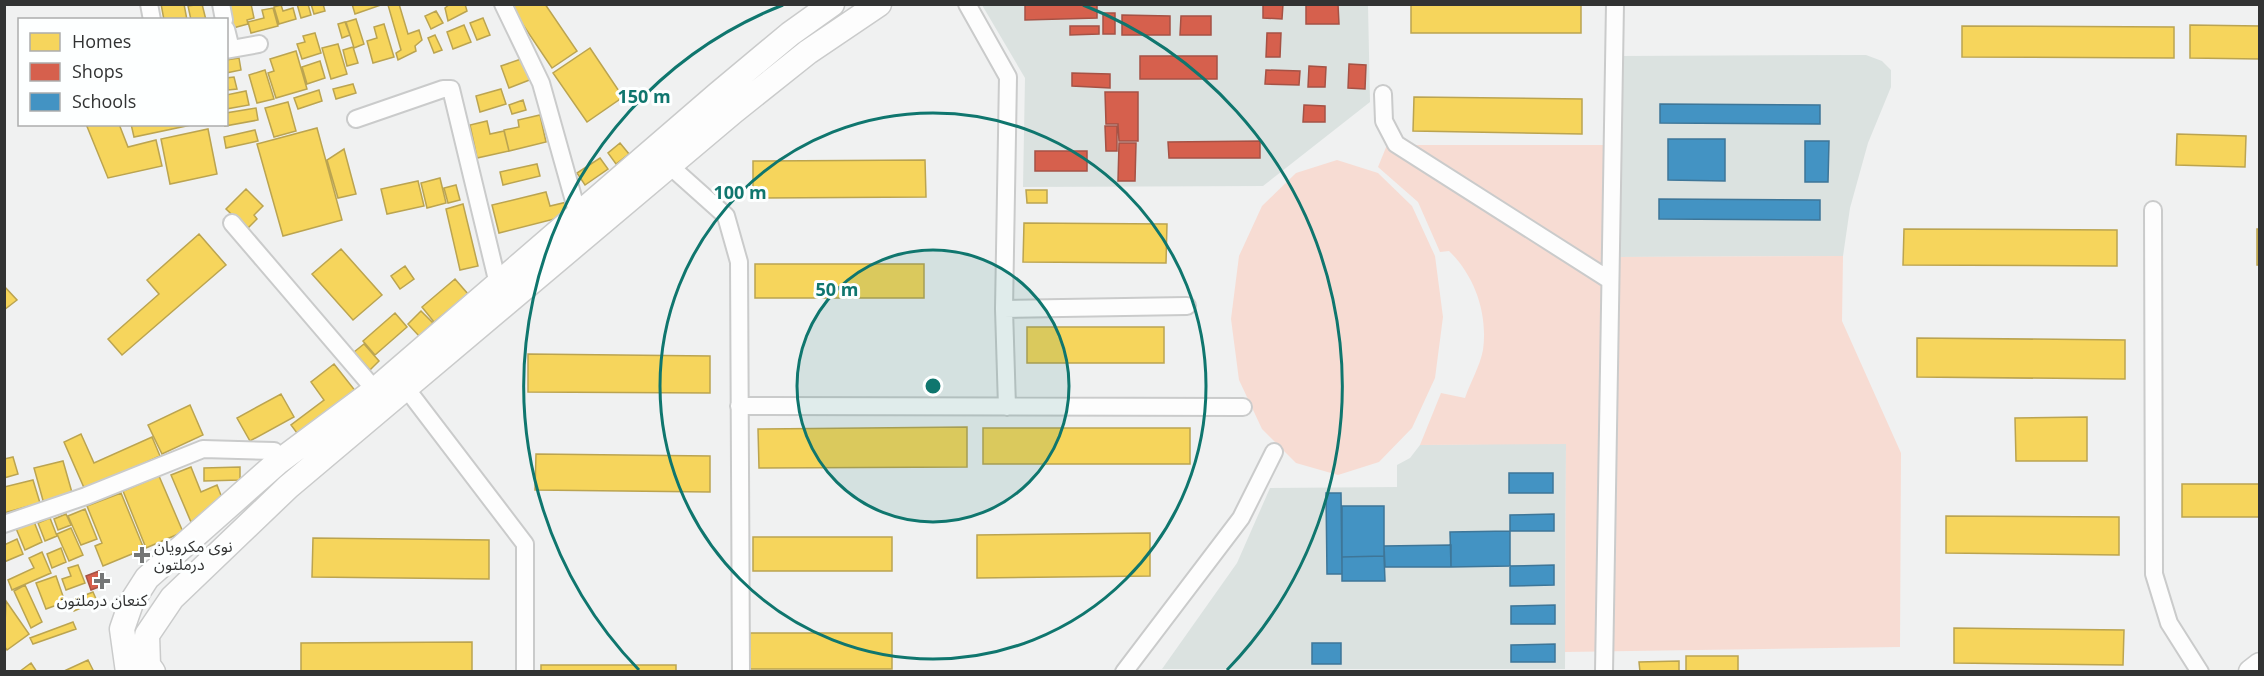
<svg xmlns="http://www.w3.org/2000/svg" width="2264" height="676" viewBox="0 0 2264 676" font-family="'Open Sans','Noto Sans Arabic',sans-serif">
	<rect width="100%" height="100%" fill="#f0f1f1"/>
	<path fill="#dbe2e0" d="M982,5H1368L1370,102L1263,186L1023,187L1025,78Z
		M1866,55L1882,61L1891,70V87L1868,143L1850,208L1843,256L1617,257L1621,56Z
		M1566,443L1565,669H1162L1237,563L1270,488L1397,487V465L1410,458L1420,445Z"/>
	<path fill="#f7dcd3" d="M1387,145H1620L1618,257L1843,256L1842,321L1901,453L1900,647L1565,652L1566,444L1420,445L1441,393L1465,398C1470,383 1480,366 1483,350C1488,314 1475,276 1449,251L1440,252L1418,202L1378,167Z
		M1337,160L1378,173L1412,206L1435,256L1443,317L1435,378L1412,428L1379,462L1338,475L1296,463L1262,429L1239,380L1231,319L1239,256L1262,206L1296,173Z"/>
	<path fill="#f6d55c" stroke="#bba450" stroke-width="1.5" d="M161,4H184L187,20H164Z
		M202,4L206,20H191L188,6Z
		M227,4H251L254,18L247,20L248,24L233,28Z
		M297,4H308L311,15L301,18Z
		M311,4H323L325,11L314,14Z
		M352,4H380L381,5L355,14Z
		M399,4L408,34L419,30L422,40L415,46L416,51L398,60L396,53L401,50L388,5Z
		M450,4H465L467,11L448,21L445,8Z
		M509,4H545L577,51L552,68Z
		M1411,4H1581V33H1411Z
		M281,5L283,11L293,8L296,19L279,24L274,7Z
		M273,8L278,26L251,33L248,22L264,18L262,10Z
		M436,11L443,23L431,29L425,16Z
		M483,18L490,35L477,40L470,23Z
		M356,19L364,44L354,48L346,22Z
		M345,22L350,35L342,38L338,24Z
		M384,24L394,57L373,63L367,41L377,38L374,27Z
		M464,25L471,42L453,49L447,32Z
		M2190,25L2260,26V59L2190,58Z
		M1962,26L2174,27V58L1962,57Z
		M315,33L321,53L302,59L297,44L305,42L303,36Z
		M435,35L442,50L434,53L428,38Z
		M338,44L347,74L331,79L322,48Z
		M353,47L358,63L347,66L343,50Z
		M590,48L623,97L587,122L553,73Z
		M296,51L307,89L276,98L268,73L274,71L270,59Z
		M239,58L241,70L226,73V60Z
		M524,58L532,79L509,88L501,66Z
		M320,61L325,78L307,84L302,67Z
		M265,70L274,99L257,103L249,75Z
		M234,77L237,89L228,90L226,78Z
		M353,84L356,93L336,99L333,89Z
		M501,89L506,104L480,112L476,96Z
		M319,90L322,101L298,109L294,98Z
		M246,91L249,105L226,109V95Z
		M1414,97L1582,99V134L1413,131Z
		M523,100L526,110L512,114L509,105Z
		M288,102L296,131L274,137L265,108Z
		M256,108L258,120L225,126L226,113Z
		M540,115L546,142L509,151L504,130L519,127L518,120Z
		M487,121L490,134L504,131L509,151L477,158L470,125Z
		M86,124H119L128,147L156,140L162,166L108,178Z
		M131,124H196L134,137Z
		M317,128L342,220L283,236L257,144Z
		M208,129L217,174L170,184L161,139Z
		M255,130L258,141L226,148L224,137Z
		M2177,134L2246,136L2245,167L2176,165Z
		M620,143L629,154L616,164L608,153Z
		M344,149L356,194L338,198L327,160Z
		M600,158L608,169L585,185L577,173Z
		M925,160L926,197L753,198V161Z
		M537,164L540,176L503,185L500,172Z
		M440,178L446,203L427,208L421,183Z
		M418,181L424,206L387,214L381,189Z
		M456,185L460,200L448,203L444,188Z
		M246,189L263,206L254,215L257,219L247,229L226,209Z
		M1026,190H1047V203H1027Z
		M546,192L550,206L567,202L570,215L499,233L492,205Z
		M463,204L478,266L460,270L446,209Z
		M1024,223L1167,224L1166,263L1023,262Z
		M1904,229L2117,230V266L1903,265Z
		M2257,229H2260V265H2257Z
		M199,234L226,265L122,355L108,339L159,294L147,280Z
		M341,249L382,295L353,320L312,274Z
		M755,264H924V298H755Z
		M405,266L414,279L400,289L391,276Z
		M455,279L468,294L434,322L422,307Z
		M4,286L17,300L4,310Z
		M421,311L433,323L419,336L408,324Z
		M395,313L407,327L375,355L363,341Z
		M1027,327H1164V363H1027Z
		M1917,338L2125,340V379L1917,377Z
		M364,344L379,361L370,370L354,352Z
		M528,354L710,356V393L528,392Z
		M334,364L357,393L300,437L291,425L324,400L311,382Z
		M281,394L294,417L250,441L237,418Z
		M190,405L203,435L162,454L148,425Z
		M2087,417V461H2016L2015,418Z
		M967,427V467L759,468L758,429Z
		M983,428H1190V464H983Z
		M81,434L94,463L152,437L160,456L85,490L64,442Z
		M536,454L710,456V492L535,490Z
		M13,457L18,474L4,478V459Z
		M63,461L73,496L44,504L34,468Z
		M191,467L201,492L217,485L222,498L191,522L171,475Z
		M240,467V480L204,481V468Z
		M159,476L183,532L146,548L123,491Z
		M33,480L40,503L4,513V487Z
		M2182,484H2260V517H2182Z
		M121,493L144,549L103,566L95,546L102,543L87,506Z
		M85,509L97,539L81,545L68,516Z
		M66,514L71,525L58,530L54,519Z
		M1946,516L2119,517V555L1946,553Z
		M50,518L57,536L45,541L38,523Z
		M33,519L42,542L25,550L15,526Z
		M71,528L83,555L69,561L57,534Z
		M1150,533V576L977,578V535Z
		M753,537H892V571H753Z
		M313,538L489,540V579L312,577Z
		M17,539L23,554L4,562V545Z
		M61,548L66,562L52,568L47,554Z
		M42,552L51,573L12,590L8,580L34,568L29,558Z
		M78,565L85,583L66,590L62,579L71,576L68,568Z
		M56,576L65,602L46,609L36,583Z
		M25,585L42,622L31,628L14,591Z
		M93,592L97,601L74,611L70,601Z
		M6,601L29,634L7,650L4,646Z
		M73,622L76,629L33,644L30,638Z
		M1954,628L2124,630L2123,665L1954,663Z
		M750,633H892V669H750Z
		M472,642V672H301V643Z
		M1686,656H1738V672H1686Z
		M88,660L94,672H62Z
		M1679,661V672H1640L1639,662Z
		M31,663L37,672H19Z
		M541,665H676V672H541Z"/>
	<path fill="#d6604d" stroke="#a55245" stroke-width="1.5" d="M1025,4H1097V18L1025,20Z
		M1263,4H1283L1282,19L1263,18Z
		M1306,4H1338L1339,24H1306Z
		M1103,13H1115V34H1103Z
		M1122,15L1170,16V35H1122Z
		M1181,16H1211V35H1180Z
		M1070,26H1099V34L1070,35Z
		M1267,33H1281L1280,57H1266Z
		M1140,56H1217V79H1140Z
		M1349,64L1366,65L1365,89L1348,88Z
		M1309,66L1326,67L1325,87H1308Z
		M1266,70L1300,71L1299,85L1265,84Z
		M1072,73L1110,74V88L1072,86Z
		M1105,92H1138V141H1119L1118,124H1106Z
		M1304,105L1325,106V122H1303Z
		M1105,126H1117V151H1106Z
		M1260,141V158H1169L1168,142Z
		M1119,143H1136L1135,181H1118Z
		M1035,151H1087V171H1035Z
		M99,571L104,585L91,590L86,576Z"/>
	<path fill="#4393c3" stroke="#3e7698" stroke-width="1.5" d="M1660,104L1820,105V124L1660,123Z
		M1668,139H1725V181L1668,180Z
		M1805,141H1829L1828,182H1805Z
		M1659,199L1820,200V220L1659,219Z
		M1509,473H1553V493H1509Z
		M1326,493H1341L1342,574H1327Z
		M1342,506H1384V556L1342,557Z
		M1554,514V531H1510V515Z
		M1510,531V566L1451,567L1450,532Z
		M1451,545V567H1385L1384,546Z
		M1384,556L1385,581H1342V557Z
		M1554,565V585L1510,586V566Z
		M1555,605V624H1511V606Z
		M1312,643H1341V664H1312Z
		M1555,644V662H1511V645Z"/>
	<g fill="none" stroke-linecap="round" stroke-linejoin="round">
		<defs>
			<path id="minor" d="M149,4L152,20
				M221,4L224,20
				M503,4L541,83L578,215L582,220
				M967,4L1008,77L1004,309L1007,407
				M226,29L231,49
				M226,50L259,44
				M1383,94L1384,121L1396,144L1608,279
				M356,119L443,89H451L498,284
				M670,166L726,216L739,262L741,672
				M2153,210L2154,574L2169,623L2200,672
				M232,223L375,390
				M1004,309L1187,306
				M406,388L525,544V672
				M739,406L1243,407
				M4,524L86,496L203,449L274,451L277,463
				M1124,672L1241,518L1274,452
				M1604,672L1615,4"/>
			<path id="secondary" d="M128,672L122,629L131,603L147,578L277,463L375,390L718,94L790,34L832,4
				M153,672L148,665L147,635L172,598L288,487L734,111L808,52L879,4
				M2251,672L2260,665"/>
		</defs>
		<use href="#minor" stroke="#cacbcb" stroke-width="20"/>
		<use href="#secondary" stroke="#cacbcb" stroke-width="27"/>
		<use href="#minor" stroke="#fdfdfd" stroke-width="16"/>
		<use href="#secondary" stroke="#fdfdfd" stroke-width="24"/>
	</g>
	<circle cx="933" cy="386" r="136" fill="#0f766e" fill-opacity=".12"/>
	<g fill="none" stroke="#0f766e" stroke-width="3">
		<circle cx="933" cy="386" r="136"/>
		<circle cx="933" cy="386" r="273"/>
		<path d="M639 670A409 409 0 0 1 783 5M1083 5A409 409 0 0 1 1227 670"/>
	</g>
	<g fill="#747676" stroke="#fdffff" stroke-width="2">
		<path d="M139 546h6v6h6v6h-6v6h-6v-6h-6v-6h6z"/>
		<path d="M99 572h6v6h6v6h-6v6h-6v-6h-6v-6h6z"/>
	</g>
	<g text-anchor="middle" dominant-baseline="central" stroke-width="6" stroke-linejoin="round" paint-order="stroke">
		<g font-size="16" fill="#323333" stroke="#fdffff" text-anchor="start">
			<text x="154" y="546">نوی مکرویان<tspan x="154" dy="18">درملتون</tspan></text>
			<text x="102" y="600" text-anchor="middle">کنعان درملتون</text>
		</g>
	</g>
	<circle cx="933" cy="386" r="9" fill="#0f766e" stroke="#fdffff" stroke-width="3"/>
	<g font-size="18" text-anchor="middle" font-weight="bold" fill="#0f766e" stroke="#fdffff" stroke-width="6" stroke-linejoin="round" paint-order="stroke">
		<text x="644" y="103">150 m</text>
		<text x="740" y="199">100 m</text>
		<text x="837" y="296">50 m</text>
	</g>
	<rect width="2264" height="676" fill="none" stroke="#323333" stroke-width="12"/>
	<rect x="18" y="18" width="210" height="108" fill="#fdffff" stroke="#acadad" stroke-width="1.5"/>
	<rect x="30" y="33" width="30" height="18" fill="#f6d55c" stroke="#acadad" stroke-width="1.5"/>
	<text x="72" y="48" font-size="18" fill="#323333">Homes</text>
	<rect x="30" y="63" width="30" height="18" fill="#d6604d" stroke="#acadad" stroke-width="1.5"/>
	<text x="72" y="78" font-size="18" fill="#323333">Shops</text>
	<rect x="30" y="93" width="30" height="18" fill="#4393c3" stroke="#acadad" stroke-width="1.5"/>
	<text x="72" y="108" font-size="18" fill="#323333">Schools</text>
</svg>
